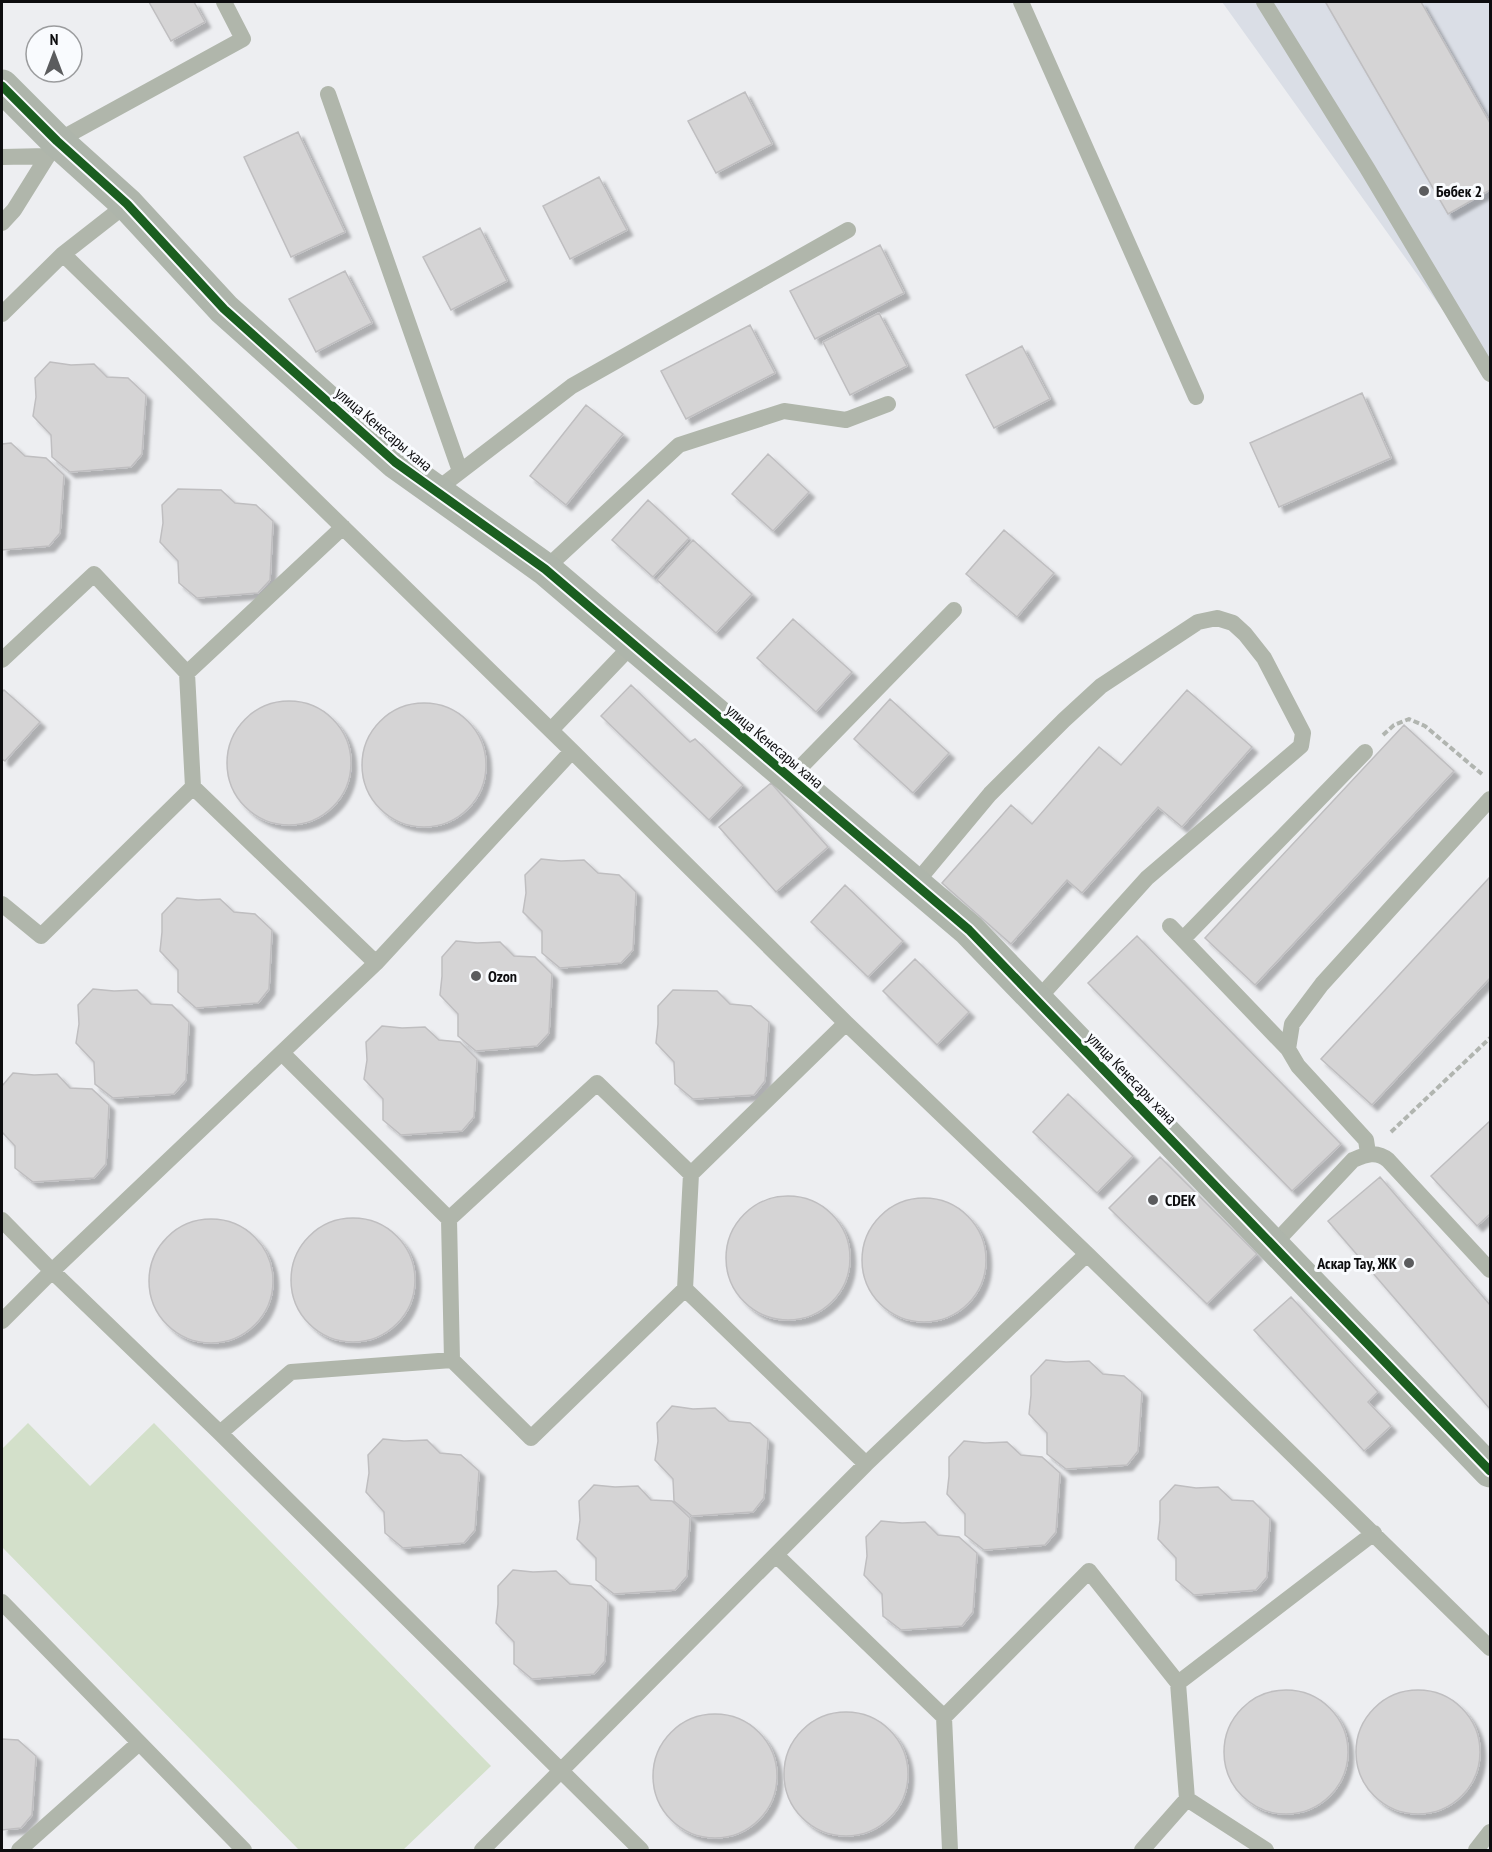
<svg xmlns="http://www.w3.org/2000/svg" width="1492" height="1852" viewBox="0 0 1492 1852" font-family="'PT Sans Narrow',sans-serif">
	<defs>
		<filter id="shadow"><feDropShadow dx="5.5" dy="5.5" stdDeviation="1.5" flood-color="#0004"/></filter>
	</defs>
	<rect width="100%" height="100%" fill="#edeef1"/>
	<path fill="#dadee6" d="M1222,2H1490V376L1225,6Z"/>
	<path fill="#d3e0ca" d="M28,1423L90,1486L154,1423L491,1766L403,1850H299L2,1547V1449Z"/>
	<path fill="#d5d4d5" stroke="#bfbec0" stroke-width="1.5" filter="url(#shadow)" d="M149,2H194L205,22L171,41Z
		M1328,2H1421L1490,123V190L1448,214L1326,3Z
		M745,92L772,144L716,173L688,121Z
		M298,132L345,232L291,257L244,157Z
		M599,177L627,230L570,259L543,206Z
		M480,228L507,281L451,310L423,257Z
		M880,245L904,293L815,339L790,291Z
		M345,271L372,323L316,352L289,299Z
		M879,313L907,366L850,395L823,342Z
		M750,325L775,373L686,419L661,371Z
		M1022,346L1050,399L994,428L966,375Z
		M50,362L71,365L94,364L107,377L128,378L146,395L142,454L131,467L70,472L52,457L51,435L33,416L36,397L35,378Z
		M1362,393L1391,458L1279,507L1250,443Z
		M586,405L623,434L566,505L530,476Z
		M11,443L25,456L46,458L64,475L60,533L49,546L2,550V444Z
		M768,454L809,492L773,531L732,494Z
		M178,489L221,490L235,503L256,505L273,521L270,580L258,593L197,598L179,583L178,561L160,542L163,523L162,505Z
		M648,500L689,538L653,577L612,540Z
		M1004,530L1054,573L1017,617L966,574Z
		M693,540L752,594L716,633L657,580Z
		M793,619L852,672L816,712L757,658Z
		M631,685L690,742L695,739L743,785L709,820L601,716Z
		M4,690L40,722L5,761L2,759V692Z
		M1187,690L1252,747L1182,827L1158,807L1082,893L1067,880L1011,944L942,883L1011,805L1032,824L1099,747L1121,765Z
		M890,699L949,753L913,793L854,739Z
		M227 763a62 62 0 1 1 124 0a62 62 0 1 1-124 0Z
		M362 765a62 62 0 1 1 124 0a62 62 0 1 1-124 0Z
		M1404,725L1454,771L1255,985L1205,938Z
		M771,783L828,847L776,892L719,827Z
		M541,859L561,861L584,860L598,873L619,875L636,892L633,950L621,963L560,968L542,953V931L523,912L526,893L525,875Z
		M1490,877V978L1372,1105L1321,1059Z
		M845,885L903,941L868,977L811,922Z
		M177,898L198,900L220,899L234,912L255,914L272,930L269,989L258,1003L196,1008L178,992V970L160,951L162,932V914Z
		M1137,936L1341,1144L1292,1191L1088,983Z
		M456,941L477,943L500,942L514,956L535,957L552,974L549,1033L537,1046L476,1051L458,1036V1014L440,995L442,976V957Z
		M915,959L969,1012L937,1045L883,991Z
		M93,989L114,991L137,990L151,1004L172,1005L189,1022L186,1080L174,1094L113,1098L95,1084L94,1062L76,1043L79,1024L78,1005Z
		M673,990L717,991L730,1004L751,1006L769,1022L765,1081L754,1095L693,1099L675,1084L674,1062L656,1043L658,1024V1006Z
		M382,1026L402,1028L425,1027L439,1040L460,1042L477,1059L474,1117L462,1131L401,1135L383,1120V1099L364,1079L367,1060L366,1042Z
		M13,1073L34,1075L57,1074L70,1088L92,1089L109,1105L106,1164L94,1178L33,1182L15,1168V1146L2,1132V1086Z
		M1068,1094L1133,1156L1097,1193L1033,1132Z
		M1490,1121V1214L1477,1226L1431,1176Z
		M1160,1157L1257,1254L1207,1304L1109,1208Z
		M1380,1177L1490,1305V1409L1328,1221Z
		M726 1258a62 62 0 1 1 124 0a62 62 0 1 1-124 0Z
		M862 1260a62 62 0 1 1 124 0a62 62 0 1 1-124 0Z
		M291 1280a62 62 0 1 1 124 0a62 62 0 1 1-124 0Z
		M149 1281a62 62 0 1 1 124 0a62 62 0 1 1-124 0Z
		M1291,1297L1378,1392L1368,1402L1391,1426L1364,1451L1254,1330Z
		M1046,1360L1066,1362L1089,1361L1103,1374L1124,1376L1142,1392L1138,1451L1127,1465L1066,1469L1047,1454V1433L1029,1414L1031,1395V1376Z
		M672,1406L693,1409L715,1408L729,1421L750,1423L768,1439L764,1498L753,1512L692,1516L674,1501L673,1479L655,1460L658,1441L657,1423Z
		M383,1439L404,1441L427,1440L440,1453L461,1455L479,1471L475,1530L464,1543L403,1548L385,1533L384,1512L366,1492L369,1473L368,1455Z
		M964,1441L985,1443L1007,1442L1021,1455L1042,1457L1060,1473L1056,1532L1045,1545L984,1550L965,1535V1514L947,1494L949,1476V1457Z
		M594,1485L615,1487L638,1486L651,1500L672,1501L690,1518L687,1576L675,1590L614,1594L596,1580V1558L577,1539L580,1520L579,1501Z
		M1175,1485L1196,1488L1218,1487L1232,1500L1253,1501L1270,1518L1267,1577L1256,1590L1194,1595L1176,1580V1558L1158,1539L1160,1520V1501Z
		M881,1521L902,1523L925,1522L938,1535L959,1537L977,1553L973,1612L962,1626L901,1630L883,1616L882,1594L864,1575L867,1556L866,1537Z
		M513,1570L533,1572L556,1571L570,1584L591,1586L608,1602L605,1661L594,1674L532,1679L514,1664V1642L496,1623L498,1604V1586Z
		M1224 1752a62 62 0 1 1 124 0a62 62 0 1 1-124 0Z
		M1356 1752a62 62 0 1 1 124 0a62 62 0 1 1-124 0Z
		M784 1774a62 62 0 1 1 124 0a62 62 0 1 1-124 0Z
		M653 1776a62 62 0 1 1 124 0a62 62 0 1 1-124 0Z
		M2,1739L18,1740L36,1756L32,1815L21,1828L2,1830Z"/>
	<g fill="none" stroke-linecap="round" stroke-linejoin="round">
		<path stroke="#b1b5b0" stroke-width="4" stroke-dasharray="6 3" stroke-linecap="butt" d="M1383,735L1394,725L1409,719L1425,726L1483,775
			M1391,1132L1490,1038"/>
		<path stroke="#b0b6ab" stroke-width="16" d="M1021,2L1196,397
			M1264,2L1367,168L1490,374
			M328,94L460,471
			M2,157L48,156
			M2,223L14,210L57,141L243,39L224,2
			M63,254L127,204
			M2,314L63,254L572,751L846,1023L1087,1254L1490,1648
			M435,491L572,386L848,230
			M545,569L679,445L784,411L846,420L888,404
			M2,660L94,574L187,673L193,787L41,936L2,904
			M187,673L343,527
			M551,730L633,644
			M572,751L376,963L52,1271L220,1433L641,1850
			M790,778L954,610
			M193,787L376,963
			M915,884L990,794L1064,720L1101,686L1198,622L1217,618L1233,623L1245,634L1264,658L1303,733L1301,746L1147,878L1037,1000
			M1170,926L1288,1049
			M1183,939L1365,752
			M282,1053L449,1219L597,1083L691,1174L685,1289L531,1438L452,1360L449,1219
			M1368,1153L1366,1140L1298,1066L1288,1049L1292,1024L1322,984L1490,799
			M691,1174L846,1023
			M2,1220L52,1271L2,1321
			M1273,1245L1353,1160C1365,1155 1376,1150 1388,1160L1490,1270
			M685,1289L866,1464
			M220,1433L291,1372L452,1360
			M776,1555L944,1717L950,1850
			M2,1602L244,1850
			M1178,1683L1374,1533
			M944,1717L1089,1571L1178,1683L1187,1799L1142,1850
			M1187,1799L1266,1850
			M19,1850L139,1743
			M482,1850L866,1464L1087,1254
			M1476,1850L1490,1832"/>
		<path stroke="#aeb5ab" stroke-width="33" d="M2,86L57,141L127,204L224,309L395,462L545,569L969,930L1490,1471"/>
		<defs>
			<path id="cycleway" d="M2,86L57,141L127,204L224,309L395,462L545,569L969,930L1490,1471"/>
		</defs>
		<use href="#cycleway" stroke="#f9fbfe" stroke-width="13"/>
		<use href="#cycleway" stroke="#1b5e20" stroke-width="9"/>
	</g>
	<g fill="#5b5c5e" stroke="#f9fbfe" stroke-width="2">
		<circle cx="1424" cy="191" r="6"/>
		<circle cx="476" cy="976" r="6"/>
		<circle cx="1153" cy="1200" r="6"/>
		<circle cx="1409" cy="1263" r="6"/>
	</g>
	<g text-anchor="middle" dominant-baseline="central" stroke-width="6" stroke-linejoin="round" paint-order="stroke">
		<g font-size="16" font-weight="bold" fill="#0d0d0f" stroke="#f9fbfe" text-anchor="start">
			<text x="1436" y="191">Бөбек 2</text>
			<text x="488" y="976">Ozon</text>
			<text x="1165" y="1200">CDEK</text>
			<text x="1397" y="1263" text-anchor="end">Аскар Тау, ЖК</text>
		</g>
		<g font-size="16" fill="#0d0d0f" stroke="#f9fbfe">
			<text transform="translate(384 429) rotate(40)">улица Кенесары хана</text>
			<text transform="translate(775 746) rotate(40)">улица Кенесары хана</text>
			<text transform="translate(1132 1078) rotate(46)">улица Кенесары хана</text>
		</g>
	</g>
	<rect width="1492" height="1852" fill="none" stroke="#0d0d0f" stroke-width="6"/>
	<g transform="translate(54 54)"><circle r="28" fill="#f9fbfe" stroke="#9b9c9e" stroke-width="1.5"/>
	<path d="M0-4.5L10 22L0 15L-10 22Z" fill="#5b5c5e"/>
	<text y="-9" font-size="16" font-weight="bold" text-anchor="middle" fill="#0d0d0f">N</text>
	</g>
</svg>
